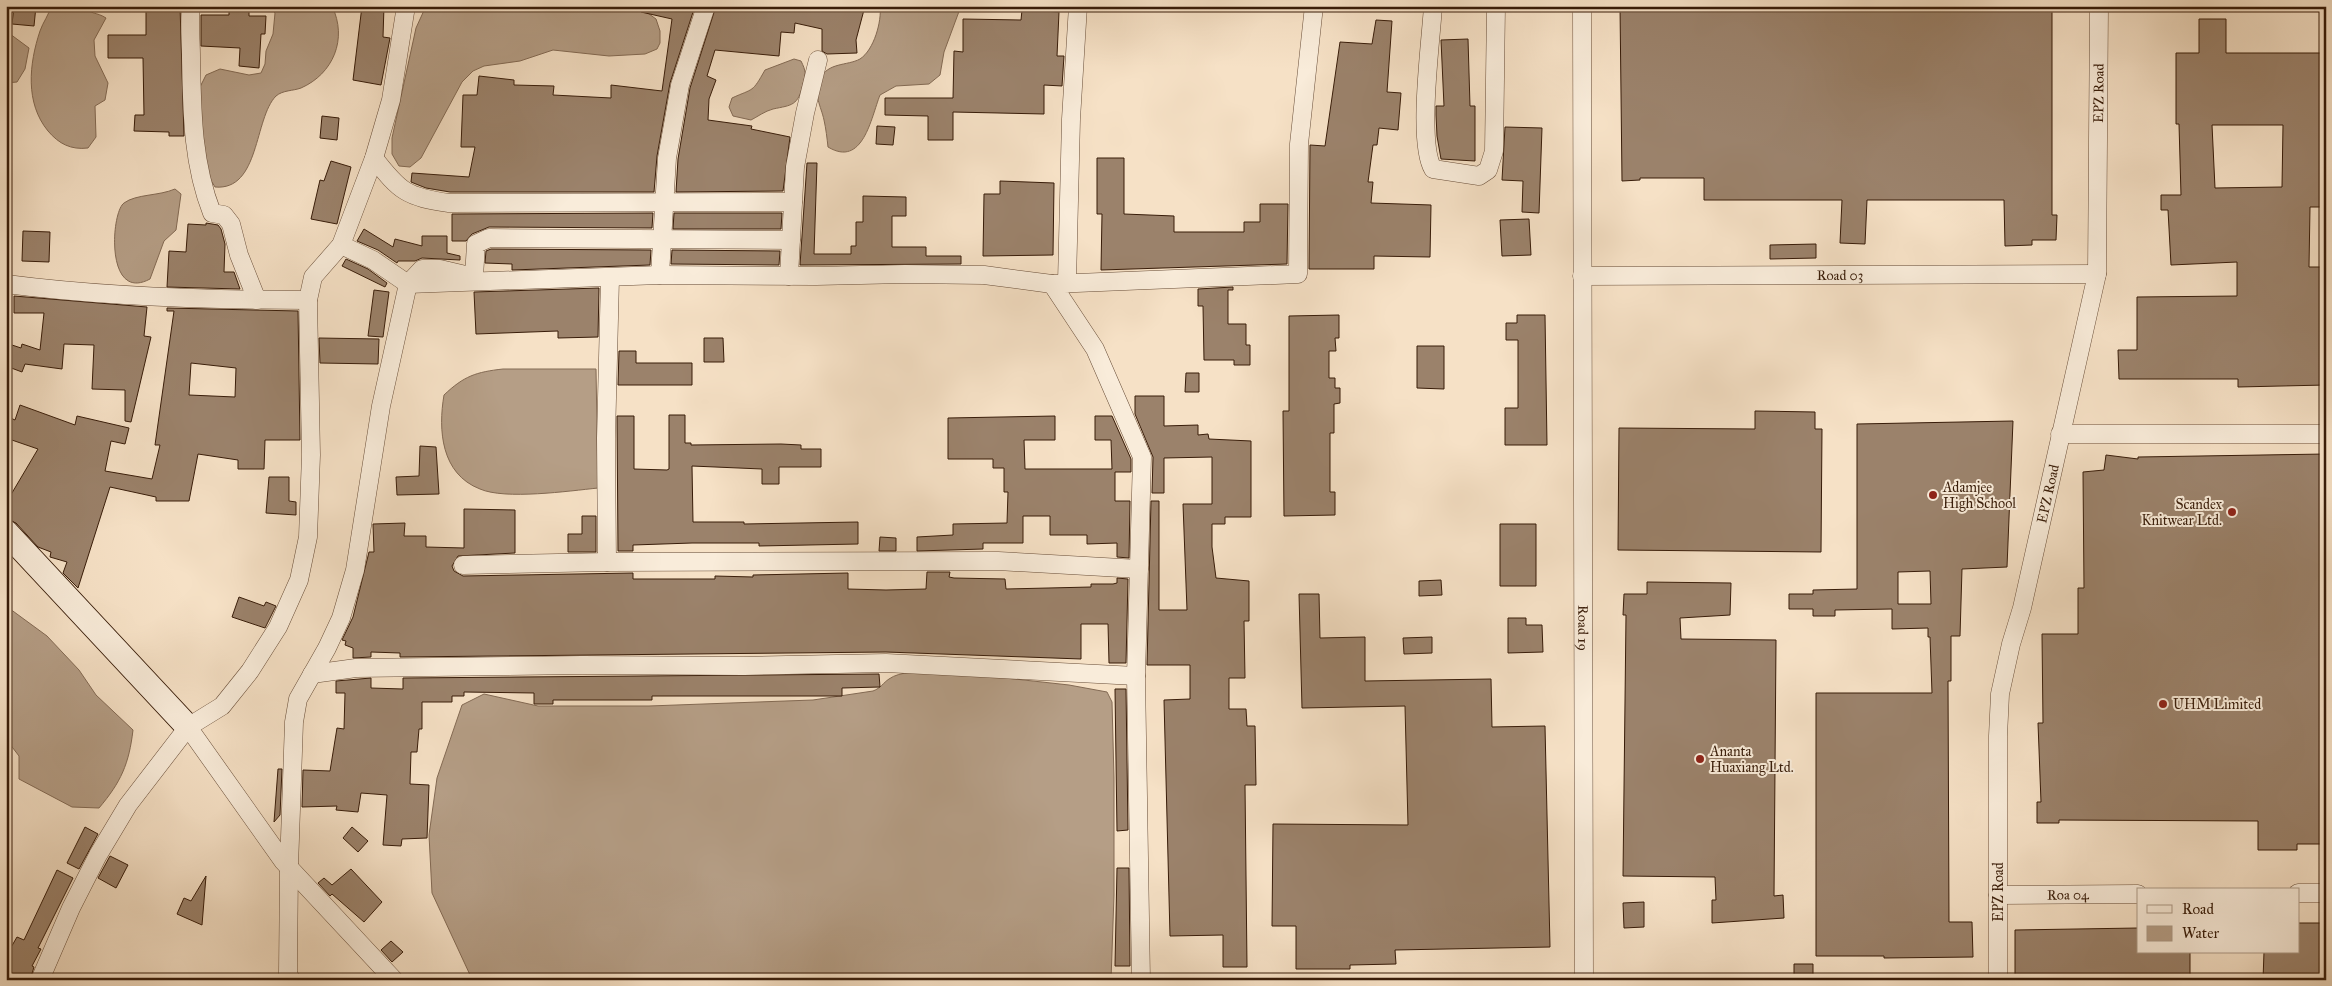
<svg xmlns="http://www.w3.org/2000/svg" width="2332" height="986" viewBox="0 0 2332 986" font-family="'IM FELL Great Primer',serif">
	<rect width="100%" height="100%" fill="#f6e1c6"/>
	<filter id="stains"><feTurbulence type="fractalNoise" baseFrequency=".004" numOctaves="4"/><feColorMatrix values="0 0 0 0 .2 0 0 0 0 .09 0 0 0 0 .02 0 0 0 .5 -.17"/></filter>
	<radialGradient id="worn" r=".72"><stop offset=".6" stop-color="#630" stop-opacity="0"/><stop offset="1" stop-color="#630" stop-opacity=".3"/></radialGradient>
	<path fill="#b59e86" stroke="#836a54" d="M51,6H81C89,14 97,12 106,18L94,40L95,56L108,83L105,100L95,106L96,137L88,148C71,150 59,144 48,131C25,103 29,64 40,31C43,22 49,15 51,6Z
		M269,6H332C348,39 333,74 301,88C293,91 283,90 276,96C254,118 260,191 215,187L207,174L198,91L206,75L220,69L249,75L261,73L265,64L266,51L273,34L275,13Z
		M426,6H638L656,19L660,31V43L657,49L645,54L609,56L553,50L520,61L484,66L473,71L462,82L421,158L410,167L399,166L392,154V138L416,28Z
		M880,6H961L944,52L940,75L929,84L896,86L880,95C871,118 863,168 828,147C827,138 826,129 824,120C821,106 813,95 820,79C828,62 847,66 860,59C874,50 882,21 880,6Z
		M6,31L29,48L25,69L17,82L6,83Z
		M794,59L801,61C806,71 806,74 803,84C798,106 792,105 773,109C765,111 757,117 751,120L733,116L729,107L732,98C754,88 752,93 765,70Z
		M175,189L181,194L176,230L164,241L150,279C105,303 111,212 124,203C136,194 159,196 175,189Z
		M503,369H596L598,488C569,491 505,500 480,489C441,474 438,430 444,395C464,376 476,372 503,369Z
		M6,606L47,636L79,670L96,695L133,730C129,764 121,782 99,808L72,807L19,779V756L6,739Z
		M933,670L1069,685L1107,692L1112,702L1114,778V895L1111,980H473L471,977L432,893L429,835L437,778L462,705L484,694L538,706H649L813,700L873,691C881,688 883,683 889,679C900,671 920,672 933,670Z"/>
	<path fill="#9b826b" stroke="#381c09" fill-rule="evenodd" d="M14,6H36L34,26L12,24Z
		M146,6H180L184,136H169V132L134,131L135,115H144L143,58H108V35H146Z
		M229,6H249V16H266L265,34H261L259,68L239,66L240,48L201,46V15H229Z
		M362,6H384L383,37L390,38L381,85L353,80Z
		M642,6H695L670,83L657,156L654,192H450L426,188L411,182L412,173L469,177L475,147H461L463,95H477L479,76L514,80V85L554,86L553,95L611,98V85L662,91L672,19L641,12Z
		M716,6H865L856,40L857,53L827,54L822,51V29L795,23L794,33L781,32L779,56L715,50L707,76L716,80L709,99L708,120L752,126L751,129L790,137L783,191L676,192L678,159L690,88Z
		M1620,6H2052V215H2057L2056,240H2032V245L2005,246L2004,200H1867L1865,244L1840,243L1842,200H1704V178H1640V180L1622,181Z
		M1022,10L1059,12L1057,56H1064L1062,86L1044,85V114L953,112V140H928V116L885,115V98H953L954,51L963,52V19L1021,20Z
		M2199,19H2226V53H2326V207H2310L2309,267H2326V385L2238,387V379H2119L2118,350H2137V297L2237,296V262L2171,265L2168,210H2161V195H2181L2179,124H2176V53H2199ZM2212,125H2283L2282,187L2215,188Z
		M1376,20L1392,21L1387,92L1401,93L1398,130L1379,128L1377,145H1373L1368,182H1373L1371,203L1431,205L1430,257L1374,256V269H1309L1310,145L1325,146L1340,42L1372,44Z
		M1468,39L1470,106H1475V161L1441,159L1437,136L1436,115V106H1444L1441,40Z
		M322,116L339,118L337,140L320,138Z
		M877,126L895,127L893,145L876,144Z
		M1505,127L1542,128L1539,213L1522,212L1523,181L1502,180Z
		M1097,158H1124V214L1174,216V232H1244V222H1260V204H1288L1287,264L1101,270L1102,214H1097Z
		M331,161L351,167L337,224L311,219L320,180L324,181Z
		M807,163H817L814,254H851V246H856V222H863V196L906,197V216H892V247H926V256H961V264L800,265Z
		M1000,181L1054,183L1053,255L983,256L984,194H1000Z
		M653,213L652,228L489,227L472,234L466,241H452V214Z
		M674,213H782L781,229H673Z
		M1529,219L1531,255L1502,256L1500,220Z
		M206,223L218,225L221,229L225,244L224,272H234L240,289L167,287L169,251L186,252L188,224L206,225Z
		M364,229L393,247L395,239L422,246V236H447V253L460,256V260L422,258L415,261H398L397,263L378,250L357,241Z
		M23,231L50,232L49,262L22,261Z
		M1816,244V258L1770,259V245Z
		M491,249L651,250L650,265L512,270V264L485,263L486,251Z
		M672,250L780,251L779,265L671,264Z
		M346,259L368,269L387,283L385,287L342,266Z
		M1233,287V290H1228V324H1246V345H1250V365H1234V360H1204L1203,306H1198V289Z
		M599,288L598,337L558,338V331L476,334L474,292Z
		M374,290L389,292L383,337L368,336Z
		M14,296L147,307L144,336L151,337L131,422L125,421V390L92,389L94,345L64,344L62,369L25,364L22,372L6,366V343L21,348L22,344L40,350L44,313H14Z
		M167,308L298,311L300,440H265L264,469H238V460L198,454L189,501H156V497L110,487L78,588L63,573L67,562L50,557L51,552L38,547L16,523L6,519V503L38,449L6,438V416L15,420L20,405L75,425L77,416L129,428L125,444L111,441L105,471L152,479L160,445H155L174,311H167ZM191,363L236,368L235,397L189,395Z
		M1339,315V338H1335L1336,351H1329V378H1335V388H1340V403L1334,404V433H1330V492H1335V515L1284,516L1283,411H1289V316Z
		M1517,315H1545L1547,445H1505V408H1518V340H1506V323H1517Z
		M319,338L379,339L378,364L320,363Z
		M704,338H723L724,362H704Z
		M1417,346H1444V389L1417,388Z
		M619,351H636V363H692V385H618Z
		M1186,373H1199V392H1185Z
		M1135,396H1164V426L1198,425V435L1208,434L1209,439L1251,441V517H1225V524H1212V547L1216,578L1249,581V621H1244L1245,678H1229V709H1246L1247,726H1255L1256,785H1245L1247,967H1223V935L1170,936L1164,700L1190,699V665H1147L1151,501H1159V610H1187L1183,504H1212V457L1164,458V493H1152L1153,457L1135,414Z
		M1755,411L1815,412V429H1822L1821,552L1618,550L1619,428L1755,429Z
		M669,415H685V443H691V445L781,444L801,445V449H821V467H779V484H762V469L692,466L693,522H744V524L858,522V544L759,546V543H692L633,545V551H618L617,416H634V469L667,470L669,469Z
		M1055,416V440H1024L1025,469H1112L1111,440H1095V416H1112L1131,459V472H1115V501H1130L1129,558L1117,557V543L1087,544V535H1050V516H1023V543H983V549L917,551V537L953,535V524L1007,523L1008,492H1004V468H993V459H948V418Z
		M2013,421L2007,567L1962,569L1960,636H1951V681H1948L1949,922H1972L1973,957L1884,958V956H1816V693H1932L1930,637H1928V628L1892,629V609L1835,610V616H1813V609H1789V594H1813V590L1857,589V424ZM1930,571L1931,604H1898V572Z
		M420,446L436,447L439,494L397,495L396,477L419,476Z
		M2326,454V844H2297V850H2258V821L2059,820V823H2037V802H2041L2038,723H2043L2042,634H2078V588H2084L2083,472L2104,470L2106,455L2138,459V457Z
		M269,477H289V501L296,502V515L266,513Z
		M464,509L515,510V553L458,556L452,566L454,571L463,576L633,573V579H715V576L753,577V575L848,573V589L886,590L926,589L927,572H950L949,577L954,578L1005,579L1006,589L1091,587V584H1113L1117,583V578L1128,579L1126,663H1109L1108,624H1081V659L886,652L400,657V653L371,652V657L353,658V648L345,645L346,641L342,640L353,617L369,552H374L373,524L405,523L404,536H426V547L464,548Z
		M582,516H596V552H568V534H582Z
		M1500,524H1536V586H1500Z
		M880,537L896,538V551H879Z
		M1441,580L1442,595L1419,596V581Z
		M1647,582L1731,583L1730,615L1680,618L1681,639L1776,640L1774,896L1783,895L1784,918L1712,923V900H1716L1715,877L1623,876L1626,615H1623L1624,594H1647Z
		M1299,594H1319L1320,638L1365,637V681L1491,679L1492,727L1545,726L1550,947L1395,950L1396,964L1350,965V969H1296V926H1272L1273,824L1408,825L1405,706L1302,708Z
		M239,597L264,606L266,602L276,606L265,628L232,617Z
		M1508,618H1526V625H1542L1543,652L1508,653Z
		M1432,637V653L1404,654L1403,638Z
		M879,674L880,687L842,688V696H652V700H553V704H534V693L464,692V696H452V702H422V729H419L417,752H411L410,784L429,785L427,838L402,839L401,846L383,845L387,795L361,793L358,812L336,810L337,806L302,807L303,770L330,771L337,728L344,729L345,693H336V681L371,678V688L403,689V678Z
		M1115,689H1126L1128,830L1117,831Z
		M278,769H282L280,815L274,822Z
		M85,827L98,834L79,869L67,863Z
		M352,827L368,841L358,852L343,838Z
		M110,856L128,865L116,888L98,878Z
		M1117,868H1129L1130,966H1115Z
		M351,869L382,902L364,922L332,894L330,896L318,883L324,878L332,885Z
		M57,870L73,878L38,948L41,949L32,966L34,967L30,980H6V956L17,937L24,940Z
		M206,876L202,925L177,914L184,898L191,901Z
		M1644,902V927L1624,928L1623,903Z
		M2298,923H2326V980H2263L2264,952H2298Z
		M2138,928V952H2190V980H2015V930Z
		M391,941L403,952L392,962L381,950Z
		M1794,964H1813V978H1794Z"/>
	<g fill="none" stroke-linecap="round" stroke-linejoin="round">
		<defs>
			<g id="street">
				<path d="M191,6C189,23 191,40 191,57C192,110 192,162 212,213L224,215L231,224L239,255L257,300"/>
				<path d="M1433,6C1431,41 1417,142 1433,169L1479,176L1488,170L1494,151L1496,6"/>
				<path id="s1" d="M1582,6L1584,980"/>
				<path d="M374,158C400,192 407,197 449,203L793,202"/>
				<path d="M341,245L373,260L408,284L660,275L816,276L905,274L984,275L1052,284"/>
				<path d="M660,275L667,158L680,85L706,6"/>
				<path d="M789,276L795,167L805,113L818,60"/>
				<path id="s2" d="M1582,276L2097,274"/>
				<path d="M610,278L606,438L607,562L998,561L1139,569"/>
				<path d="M1067,282L1071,119L1078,6"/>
				<path d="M6,284C106,297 207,300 308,300"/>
				<path d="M2060,434H2326"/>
				<path d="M463,565L607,562"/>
				<path d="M312,674L356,668L582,665L744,666L886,663L1136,676"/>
				<path d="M188,727L283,861L394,980"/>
				<path d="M2298,893H2326"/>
				<path id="s3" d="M1998,895L2138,894"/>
				<path d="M40,980L71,908L98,855L128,805L188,727L222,706L250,671L278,627L299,580L308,537L311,455L308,300L313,277L341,245L374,158L391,100L406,6"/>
				<path d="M291,980L288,973L289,867L294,722L298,699L327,648L341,618L355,570L381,406L408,284L422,269H440L474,277L476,244L489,238L791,240"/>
				<path d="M1141,980L1136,676L1142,457L1095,349L1052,284L1298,274L1299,144L1314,6"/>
				<path id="s4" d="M1998,980V736L2000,694L2011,644L2022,608L2097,274L2099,6"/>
			</g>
			<path id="secondary" d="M6,532L188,727"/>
		</defs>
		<use href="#street" stroke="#684d38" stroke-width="19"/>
		<use href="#secondary" stroke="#381c09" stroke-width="26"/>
		<use href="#street" stroke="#f9ecda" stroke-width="18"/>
		<use href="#secondary" stroke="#f9ecda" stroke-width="24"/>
	</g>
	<g fill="#8f2418" stroke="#f9ecda" stroke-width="2">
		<circle cx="1933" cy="495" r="5"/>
		<circle cx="2232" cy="512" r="5"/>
		<circle cx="2163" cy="704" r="5"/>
		<circle cx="1700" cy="759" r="5"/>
	</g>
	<g text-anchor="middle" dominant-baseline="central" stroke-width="4" stroke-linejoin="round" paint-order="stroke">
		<g font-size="14" fill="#381c09" stroke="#f9ecda">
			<text stroke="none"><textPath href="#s4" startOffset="898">EPZ Road</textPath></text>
			<text stroke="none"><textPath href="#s2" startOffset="258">Road 03</textPath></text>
			<text stroke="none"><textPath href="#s4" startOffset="492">EPZ Road</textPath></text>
			<text stroke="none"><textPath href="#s1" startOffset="622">Road 19</textPath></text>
			<text transform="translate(1998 892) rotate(-90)">EPZ Road</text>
			<text stroke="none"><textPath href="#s3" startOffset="70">Roa 04</textPath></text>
		</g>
		<g font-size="14" fill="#381c09" stroke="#f9ecda" text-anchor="start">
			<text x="1943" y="487">Adamjee<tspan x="1943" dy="16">High School</tspan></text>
			<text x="2222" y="504" text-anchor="end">Scandex<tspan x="2222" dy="16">Knitwear Ltd.</tspan></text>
			<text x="2173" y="704">UHM Limited</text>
			<text x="1710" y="751">Ananta<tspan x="1710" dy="16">Huaxiang Ltd.</tspan></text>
		</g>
	</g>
	<rect width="2332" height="986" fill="none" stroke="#f6e1c6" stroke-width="25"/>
	<rect x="8" y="8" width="2317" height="971" fill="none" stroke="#381c09" stroke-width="2.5"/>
	<rect x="12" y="12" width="2307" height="961" fill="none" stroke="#381c09"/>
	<rect x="2137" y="888" width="162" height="65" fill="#f9ecda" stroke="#ac9986"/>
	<rect x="2147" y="905" width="25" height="8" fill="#f9ecda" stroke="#ac9986"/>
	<text x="2182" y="914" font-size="15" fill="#381c09">Road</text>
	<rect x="2147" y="926" width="25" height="15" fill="#b59e86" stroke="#ac9986"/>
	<text x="2182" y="938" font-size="15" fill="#381c09">Water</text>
	<rect width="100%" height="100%" filter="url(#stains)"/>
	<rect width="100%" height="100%" fill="url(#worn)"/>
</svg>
